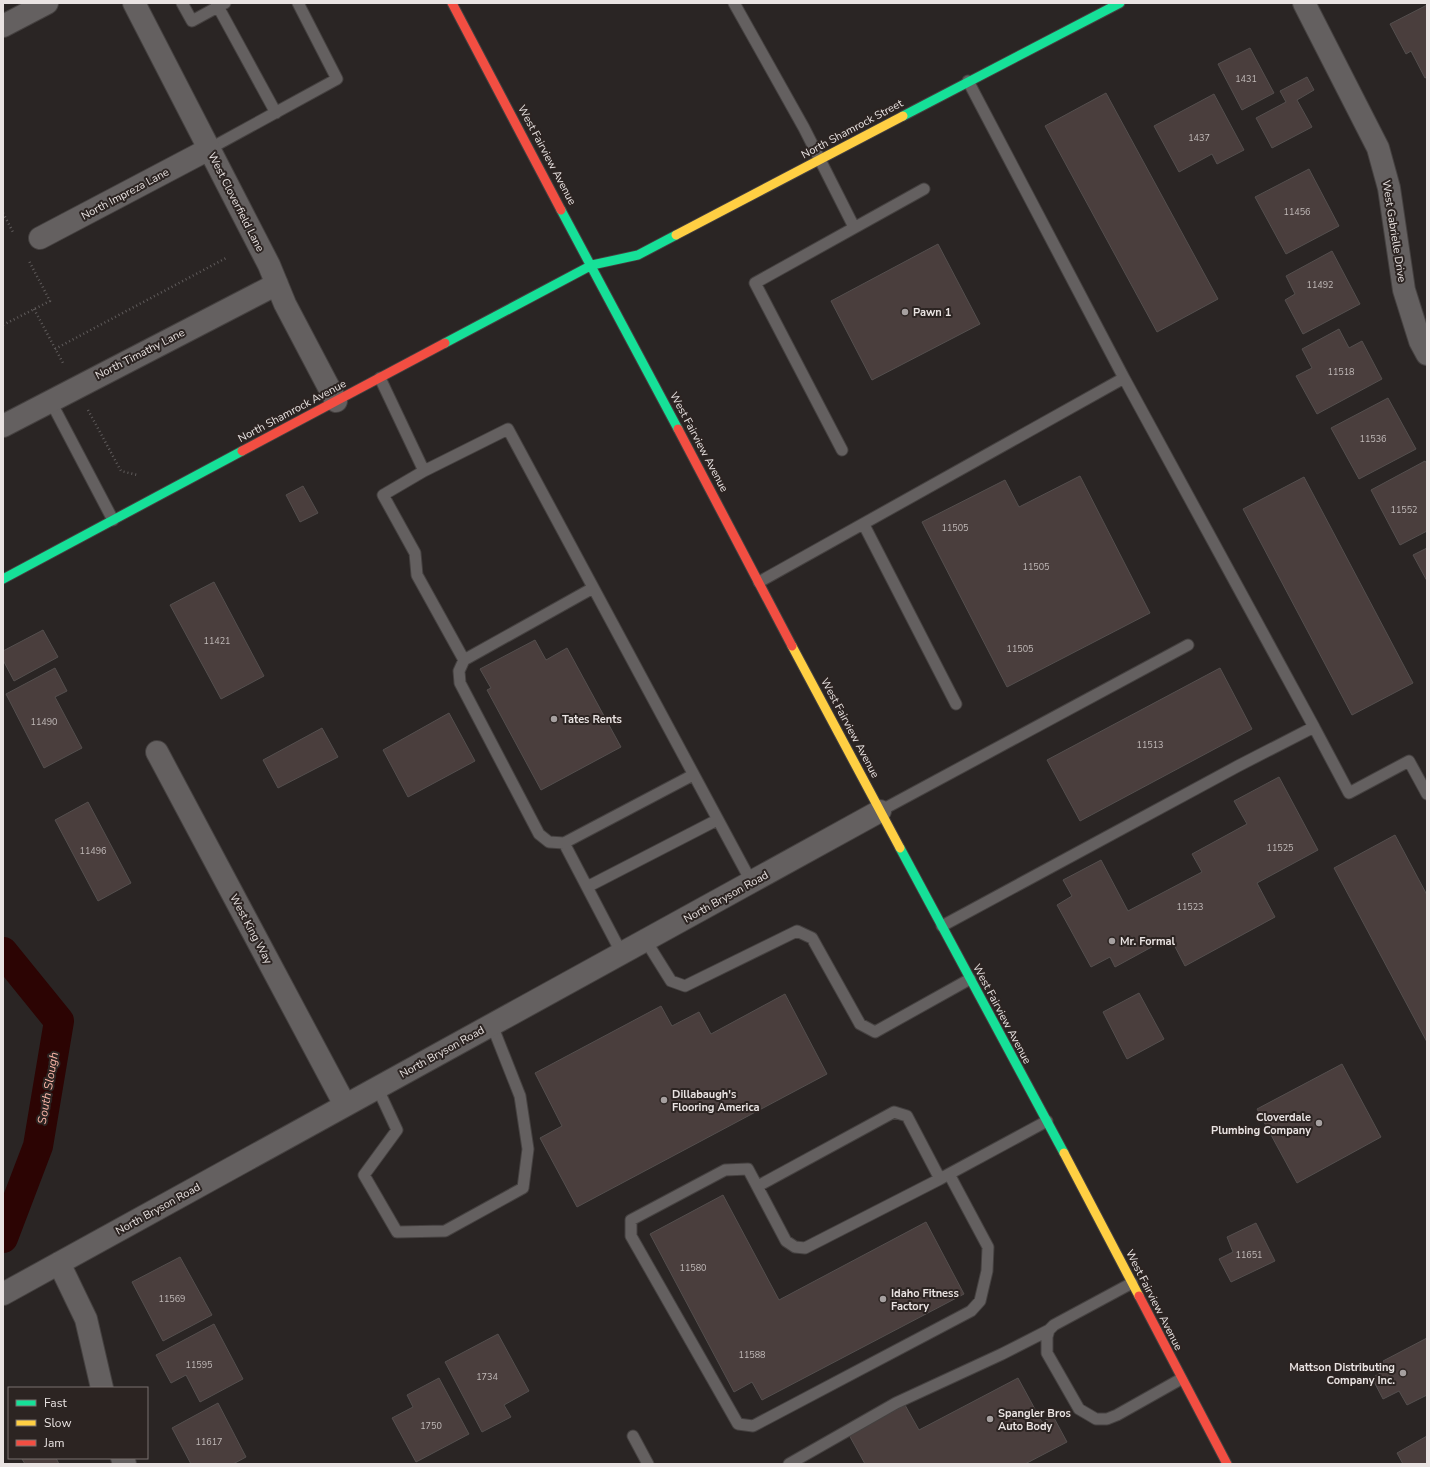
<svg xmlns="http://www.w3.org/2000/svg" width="1430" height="1467" viewBox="0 0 1430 1467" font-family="'Nunito Sans',sans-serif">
	<rect width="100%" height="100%" fill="#2a2524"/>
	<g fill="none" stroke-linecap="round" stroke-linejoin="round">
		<path stroke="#2c0403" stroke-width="30" d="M3,952L59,1021L38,1146L3,1238"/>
	</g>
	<path fill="#4a3e3d" stroke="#544f4e" d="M1427,5V77L1425,78L1411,51L1406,54L1390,24Z
		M1250,48L1274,93L1242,110L1218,64Z
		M1307,77L1314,90L1297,100L1312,127L1272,148L1256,118L1286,102L1280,91Z
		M1106,93L1218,299L1157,332L1045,126Z
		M1214,94L1244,150L1217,164L1212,154L1179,172L1154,126Z
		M1309,169L1339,226L1286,254L1255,197Z
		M938,244L980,324L872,380L831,301Z
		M1332,251L1360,304L1303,334L1285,300L1295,294L1286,276Z
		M1339,329L1349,348L1362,341L1382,379L1317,414L1296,376L1312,368L1302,349Z
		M1388,398L1416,449L1359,479L1331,428Z
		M1425,461L1427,464V531L1400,545L1371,490Z
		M1080,476L1150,613L1007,687L922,522L1005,480L1019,507Z
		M1304,477L1413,683L1352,715L1243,509Z
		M303,486L318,513L300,522L286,495Z
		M1427,548V581L1413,555Z
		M214,582L264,676L221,699L170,605Z
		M43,630L58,657L14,681L3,660V651Z
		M535,640L546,660L567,648L621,747L541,790L487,690L491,688L480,669Z
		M55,668L67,691L55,697L82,748L44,768L6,694Z
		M1220,668L1252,729L1080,821L1047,760Z
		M449,713L475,761L408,797L383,750Z
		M322,728L338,757L278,788L263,760Z
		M1279,777L1318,850L1257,883L1275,917L1185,966L1170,937L1115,967L1110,957L1091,967L1057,905L1072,896L1063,880L1101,860L1128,911L1202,872L1192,854L1247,824L1234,801Z
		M88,802L131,883L98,901L55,820Z
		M1395,835L1427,895V1042L1334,868Z
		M1139,993L1164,1039L1127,1059L1103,1012Z
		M785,994L827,1074L577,1207L540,1138L562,1126L535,1073L661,1006L672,1026L699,1012L711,1034Z
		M1342,1064L1381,1137L1297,1183L1257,1109Z
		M723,1195L779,1300L926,1222L964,1294L762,1400L752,1382L734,1392L650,1234Z
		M1256,1223L1275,1261L1231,1282L1219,1259L1233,1252L1227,1237Z
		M180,1257L212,1315L163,1341L132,1282Z
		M214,1324L243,1379L200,1402L186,1375L171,1383L156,1355Z
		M498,1334L529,1391L504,1405L511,1417L482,1432L445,1362Z
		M1427,1338V1395L1407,1405L1399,1391L1383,1399L1372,1378L1387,1369L1383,1361Z
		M439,1378L469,1434L416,1462L392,1418L413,1407L407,1395Z
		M1018,1378L1042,1422L1053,1416L1067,1442L1025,1464H865L849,1435L905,1405L919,1430Z
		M218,1403L246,1457L233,1464H191L172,1428Z
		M1427,1436V1464H1403L1397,1453Z
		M24,1458H56L59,1464H25L22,1459Z"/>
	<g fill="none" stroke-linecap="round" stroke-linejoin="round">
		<defs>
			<path id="lane" d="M182,3L192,21L225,3
				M216,3L276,113
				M734,3L804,128L854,227
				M968,81L1124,378
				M209,149L337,79L298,3
				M380,378L424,471L508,429L752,883
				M50,400L113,520
				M842,450L755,283L924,189
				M424,471L383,495L415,553L417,575L464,660
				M864,525L956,704
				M759,582L1124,378L1314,727L1238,766L942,926
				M593,588L464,660L459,671L460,683L539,834L549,842L564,843L693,775
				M1314,727L1349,793L1409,761L1427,794
				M880,811L1188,645
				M564,843L622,954
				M587,887L717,820
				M646,941L671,981L685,986L797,931L812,938L860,1024L875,1032L970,979
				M377,1087L397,1130L364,1175L397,1232L445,1231L523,1188L528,1149L520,1096L492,1025
				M949,1174L988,1247L987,1271L980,1301L971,1311L753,1426L738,1424L631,1236V1220L725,1170L748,1169L786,1241L795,1247L805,1248L940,1179L949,1174L1047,1121
				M758,1186L894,1112L907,1116L940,1179
				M1132,1283L1054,1325L1049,1330L1047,1337V1353L1079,1409L1096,1419H1107L1117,1415L1181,1379
				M633,1436L648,1464
				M789,1464L896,1403L1002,1354L1049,1330"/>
			<path id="street" d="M134,3L269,265L285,304L336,401
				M1304,3L1378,148L1389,188L1404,290L1420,341L1427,354
				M3,26L47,3
				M40,238L209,149
				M3,426L277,284
				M157,752L345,1105
				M59,1263L86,1319L102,1388
				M3,1294L880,811
				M122,1458L125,1464"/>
			<path id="fast" d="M903,116L1120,3
				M561,210L678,429
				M445,343L592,265L638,255L676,235
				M3,579L242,451
				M900,848L1064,1153"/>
			<path id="slow" d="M676,235L903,116
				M792,646L900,848
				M1064,1153L1139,1296"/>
			<path id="jam" d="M452,3L561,210
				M678,429L792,646
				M242,451L445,343
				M1139,1296L1227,1464"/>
		</defs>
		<use href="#lane" stroke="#454140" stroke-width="13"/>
		<use href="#street" stroke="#454140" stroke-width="24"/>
		<use href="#fast" stroke="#454140" stroke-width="11"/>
		<use href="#slow" stroke="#454140" stroke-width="11"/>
		<use href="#jam" stroke="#454140" stroke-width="11"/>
		<path stroke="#605c5c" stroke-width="2.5" stroke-dasharray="1 3" stroke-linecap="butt" d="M3,213L14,234
			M34,309L64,365
			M3,325L50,301L29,261
			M55,349L228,257
			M88,410L121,471L137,475"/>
		<use href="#lane" stroke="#646060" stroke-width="11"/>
		<use href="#street" stroke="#646060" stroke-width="22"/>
		<use href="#fast" stroke="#16e098" stroke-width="9"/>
		<use href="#slow" stroke="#ffcf43" stroke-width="9"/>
		<use href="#jam" stroke="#f24e42" stroke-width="9"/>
	</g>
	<g fill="#a6a0a0" stroke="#2c2422" stroke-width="1.5">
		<circle cx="905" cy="312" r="4"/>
		<circle cx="554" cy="719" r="4"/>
		<circle cx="1112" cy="941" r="4"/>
		<circle cx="664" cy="1100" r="4"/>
		<circle cx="1319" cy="1123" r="4"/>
		<circle cx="883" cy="1299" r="4"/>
		<circle cx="1403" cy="1373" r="4"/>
		<circle cx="990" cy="1419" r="4"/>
	</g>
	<g text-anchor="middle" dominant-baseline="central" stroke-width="4" stroke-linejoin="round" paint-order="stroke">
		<g font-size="9" fill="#c1bab9">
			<text x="1246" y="79">1431</text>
			<text x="1199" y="138">1437</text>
			<text x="1297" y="212">11456</text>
			<text x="1320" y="285">11492</text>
			<text x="1341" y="372">11518</text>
			<text x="1373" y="439">11536</text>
			<text x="1404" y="510">11552</text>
			<text x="955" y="528">11505</text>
			<text x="1036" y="567">11505</text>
			<text x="217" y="641">11421</text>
			<text x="1020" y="649">11505</text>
			<text x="44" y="722">11490</text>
			<text x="1150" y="745">11513</text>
			<text x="1280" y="848">11525</text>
			<text x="93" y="851">11496</text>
			<text x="1190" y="907">11523</text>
			<text x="1249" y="1255">11651</text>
			<text x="693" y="1268">11580</text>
			<text x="172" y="1299">11569</text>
			<text x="752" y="1355">11588</text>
			<text x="199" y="1365">11595</text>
			<text x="487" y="1377">1734</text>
			<text x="431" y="1426">1750</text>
			<text x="209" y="1442">11617</text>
		</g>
		<g font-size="11" fill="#e9e3e2" stroke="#2c2422">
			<text transform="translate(852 129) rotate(-28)">North Shamrock Street</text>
			<text transform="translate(547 155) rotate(62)">West Fairview Avenue</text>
			<text transform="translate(125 194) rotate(-28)">North Impreza Lane</text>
			<text transform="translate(236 202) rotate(63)">West Cloverfield Lane</text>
			<text transform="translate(1394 231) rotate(81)">West Gabrielle Drive</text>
			<text transform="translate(140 354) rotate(-27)">North Timathy Lane</text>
			<text transform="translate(292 411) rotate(-28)">North Shamrock Avenue</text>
			<text transform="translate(699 442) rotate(62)">West Fairview Avenue</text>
			<text transform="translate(850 728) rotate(62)">West Fairview Avenue</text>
			<text transform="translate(726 897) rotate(-29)">North Bryson Road</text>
			<text transform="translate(251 929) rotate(62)">West King Way</text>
			<text transform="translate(1002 1014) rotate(62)">West Fairview Avenue</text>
			<text transform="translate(442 1052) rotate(-29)">North Bryson Road</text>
			<text transform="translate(158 1209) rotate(-29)">North Bryson Road</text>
			<text transform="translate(1154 1300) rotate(63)">West Fairview Avenue</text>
		</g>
		<g font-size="11" font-weight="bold" fill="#e9e3e2" stroke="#2c2422" text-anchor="start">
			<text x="913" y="312">Pawn 1</text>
			<text x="562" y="719">Tates Rents</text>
			<text x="1120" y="941">Mr. Formal</text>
			<text x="672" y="1094">Dillabaugh's<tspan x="672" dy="13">Flooring America</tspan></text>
			<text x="1311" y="1117" text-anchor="end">Cloverdale<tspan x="1311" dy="13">Plumbing Company</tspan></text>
			<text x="891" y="1293">Idaho Fitness<tspan x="891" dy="13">Factory</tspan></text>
			<text x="1395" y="1367" text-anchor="end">Mattson Distributing<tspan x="1395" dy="13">Company Inc.</tspan></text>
			<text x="998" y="1413">Spangler Bros<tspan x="998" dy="13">Auto Body</tspan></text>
		</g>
		<g font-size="12" font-style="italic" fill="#fab5a7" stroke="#2c2422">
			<text transform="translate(48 1088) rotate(-80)">South Slough</text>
		</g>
	</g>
	<rect width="1430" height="1467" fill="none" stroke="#e9e3e2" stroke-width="8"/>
	<rect x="8" y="1387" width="140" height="72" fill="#2c2422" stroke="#78706f"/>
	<rect x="16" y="1400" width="20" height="6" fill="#16e098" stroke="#78706f"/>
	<text x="44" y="1407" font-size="12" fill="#e9e3e2">Fast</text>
	<rect x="16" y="1420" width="20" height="6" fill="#ffcf43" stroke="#78706f"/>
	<text x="44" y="1427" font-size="12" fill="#e9e3e2">Slow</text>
	<rect x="16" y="1440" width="20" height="6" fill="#f24e42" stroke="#78706f"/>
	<text x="44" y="1447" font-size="12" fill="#e9e3e2">Jam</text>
</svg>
